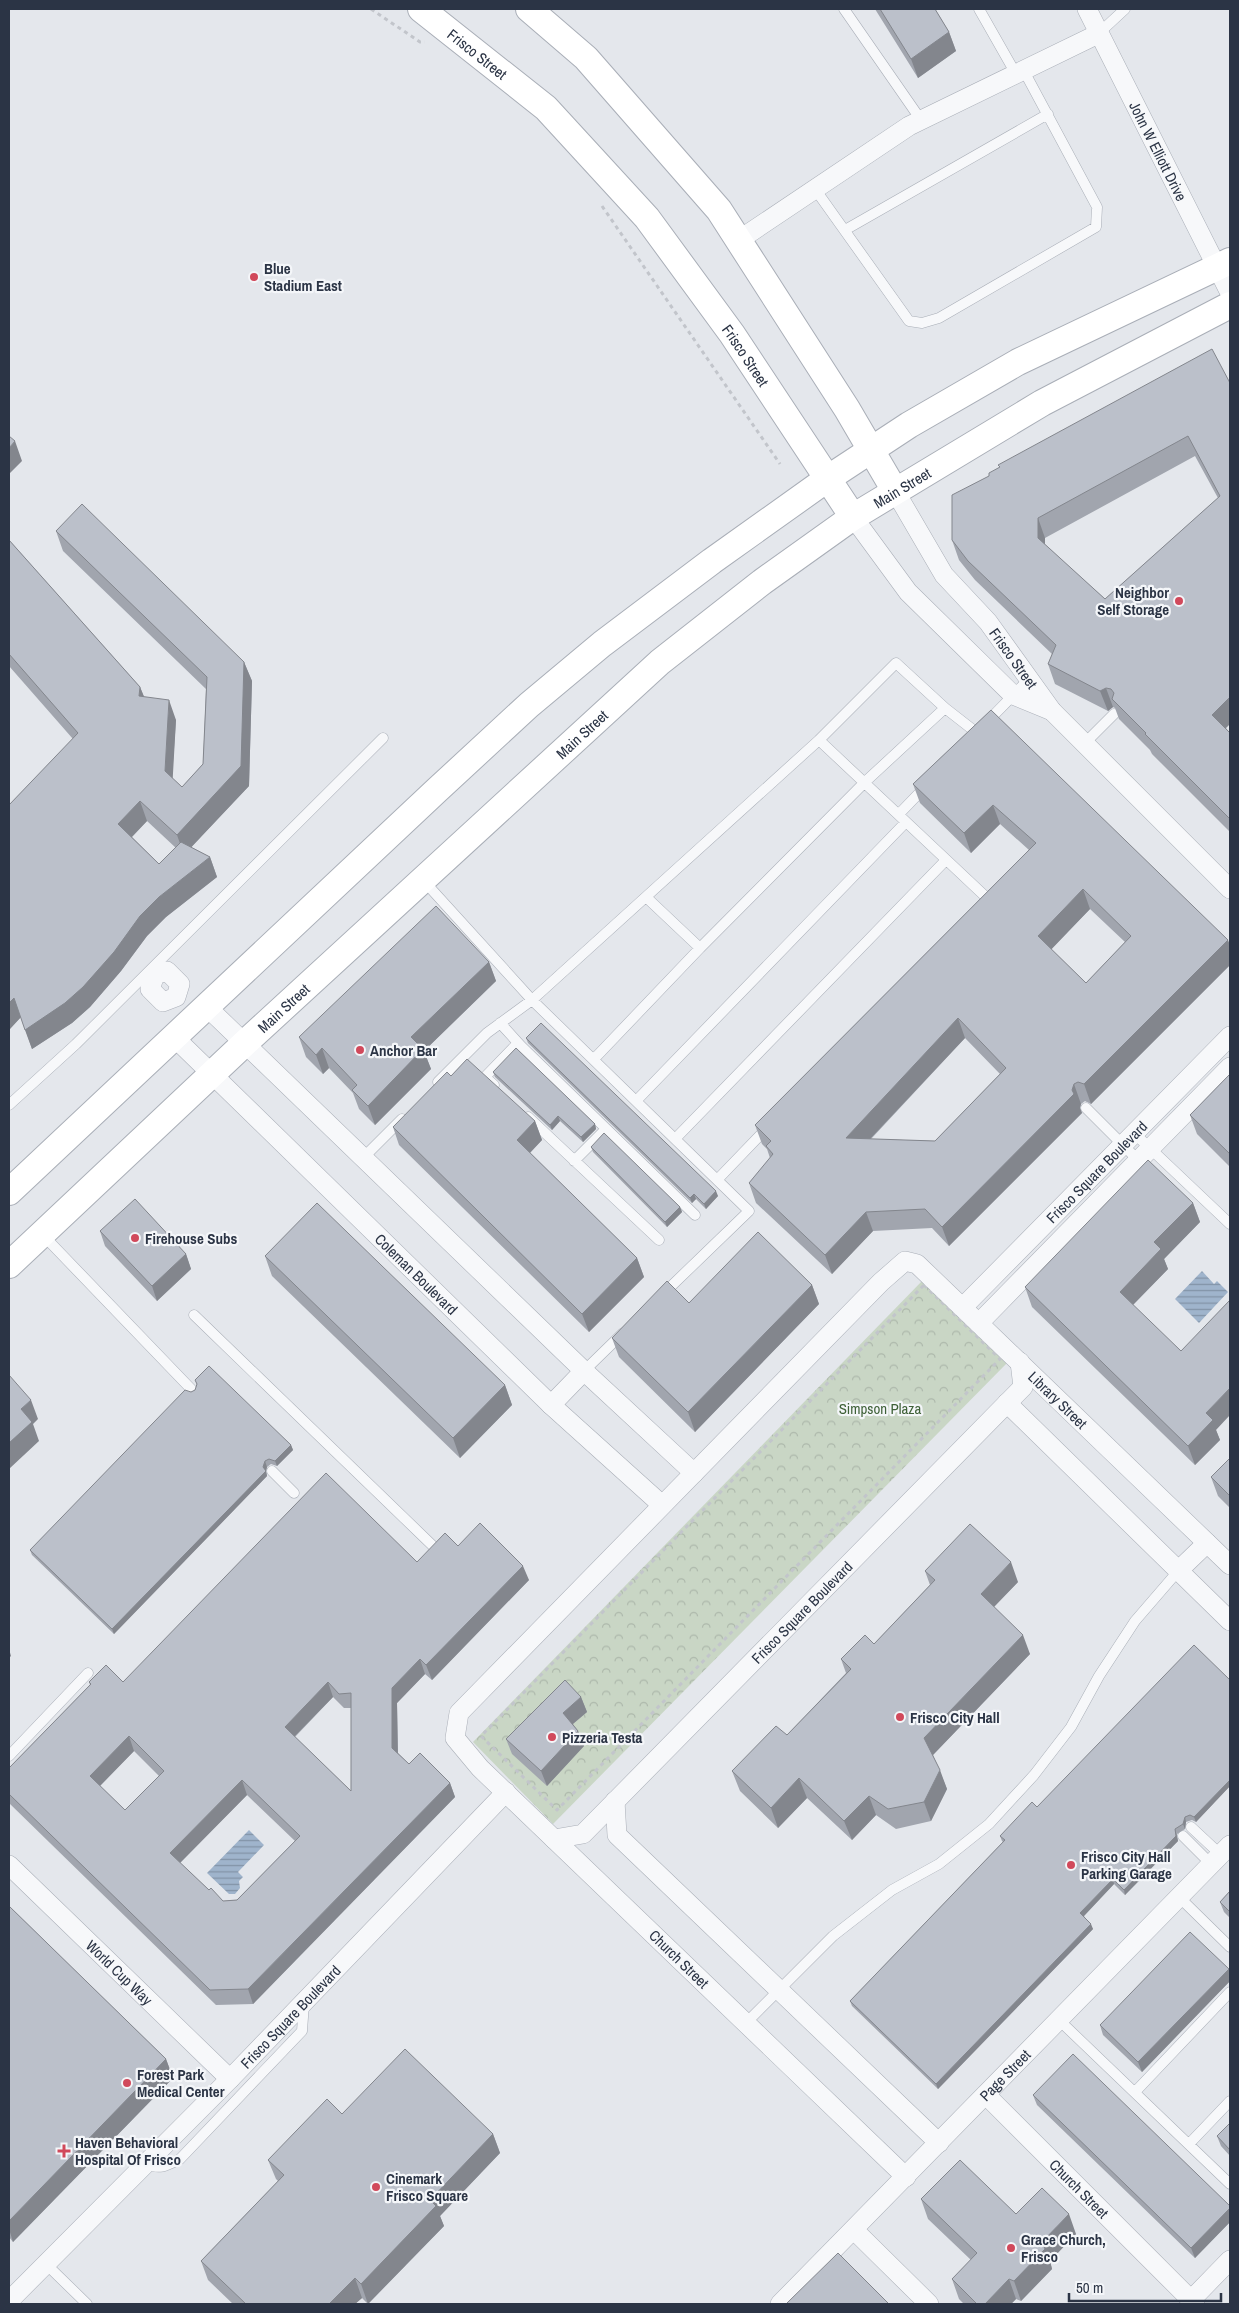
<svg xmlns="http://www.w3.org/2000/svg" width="1239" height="2313" viewBox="0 0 1239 2313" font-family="'Archivo Narrow',sans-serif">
	<defs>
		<pattern id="park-crowns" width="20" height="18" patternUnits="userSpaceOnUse" patternTransform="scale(1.25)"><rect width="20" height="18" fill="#c9d6c5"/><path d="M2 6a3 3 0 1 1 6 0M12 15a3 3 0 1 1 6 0" fill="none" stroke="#adb8ab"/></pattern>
		<pattern id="water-rules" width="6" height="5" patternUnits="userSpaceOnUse" patternTransform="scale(1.25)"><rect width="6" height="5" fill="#9fb4cc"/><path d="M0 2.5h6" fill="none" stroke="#8293a7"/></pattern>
	</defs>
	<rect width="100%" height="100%" fill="#e4e7ec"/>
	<path fill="url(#park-crowns)" d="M923,1280L1008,1362L553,1824L473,1742Z"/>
	<path fill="url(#water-rules)" d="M1202,1271L1214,1284L1217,1281L1228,1292L1199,1323L1175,1299Z
		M249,1830L264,1845L238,1872L243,1877L239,1881L240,1888L235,1894H229L207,1873Z"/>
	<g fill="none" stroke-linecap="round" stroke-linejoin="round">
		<defs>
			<path id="lane" d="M844,9L921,120
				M979,9L1016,74
				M1098,34L1125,9
				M815,189L909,321L922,323L939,318L1096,227L1097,207L1024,71
				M845,230L1048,114
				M945,708L977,733
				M986,723L1030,678
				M1085,743L1114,714
				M899,814L926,786
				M423,880L532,1000L749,1211L662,1295
				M700,948L865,782L945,708L896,663L819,740
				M500,1023L521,1046L695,1215
				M594,1059L700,948L646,897
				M438,1082L487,1033L532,1000L819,740L988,899L983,904
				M494,1085L485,1077L518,1043
				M636,1101L906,822
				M9,1105L76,1044L383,738
				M1086,1108L1139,1161
				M528,1117L659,1240
				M1135,1134L1230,1224
				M675,1139L946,860
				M364,1157L402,1119
				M574,1161L606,1129
				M717,1180L768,1127
				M42,1234L192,1390
				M194,1315L433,1546
				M584,1371L623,1333
				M272,1471L294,1493
				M9,1756L88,1673
				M1191,1827L1221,1855
				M1183,1836L1211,1864
				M1179,1897L1230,1947
				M1059,2020L1230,2184
				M746,2023L833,1936L892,1890L939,1864L989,1824L1034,1775L1071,1727L1099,1676L1135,1621L1179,1570
				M1135,2092L1230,1992
				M1189,2144L1230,2101
				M147,2163C159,2171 168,2165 180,2159L302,2031L304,2003
				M46,2264L87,2304"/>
			<g id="street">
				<path id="s1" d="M1087,9L1230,293"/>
				<path d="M739,240L909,126L1098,34"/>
				<path id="s2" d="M895,491L944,575L988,622L1052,711L1230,889"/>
				<path d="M853,517L908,592L1013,695L1052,711"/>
				<path d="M167,971L180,984L176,997L163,1002L150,989L155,975Z"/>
				<path d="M207,1007L584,1371L694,1473"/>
				<path id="s3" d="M174,1037L551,1405L662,1505"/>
				<path id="s4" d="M963,1307L1230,1036"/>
				<path d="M979,1323L1230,1067"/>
				<path d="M1007,1403L1230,1621"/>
				<path d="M551,1405L584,1371"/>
				<path d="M1179,1570L1207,1543"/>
				<path d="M615,1801L617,1835L939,2143"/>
				<path id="s5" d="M554,1839L583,1834L1023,1387L1020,1362"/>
				<path id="s6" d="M9,1865L230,2079"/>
				<path id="s7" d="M986,2095L1195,2304"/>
				<path id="s8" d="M906,2177L480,1768L455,1738L459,1713L881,1282L905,1261L917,1264L1230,1565"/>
				<path d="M854,2230L929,2304"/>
				<path d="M1191,2300L1230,2260"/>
				<path id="s9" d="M9,2301L230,2079L506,1792"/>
				<path id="s10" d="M780,2304L1230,1845"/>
			</g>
			<g id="secondary">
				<path id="s11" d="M421,9L546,108L647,218L732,334L853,517"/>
				<path d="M529,9L586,58L719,210L847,409L895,491"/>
				<path d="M9,1192L437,790L529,705L602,644L712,561L827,479L909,425L1018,362L1230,261"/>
				<path id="s12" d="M9,1265L246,1042L660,662L762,582L853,517L1042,403L1230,305"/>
			</g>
		</defs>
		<use href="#lane" stroke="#a9aeb7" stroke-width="11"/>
		<use href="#street" stroke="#a9aeb7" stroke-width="20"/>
		<use href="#secondary" stroke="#a9aeb7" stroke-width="28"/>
		<path stroke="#c2c5cb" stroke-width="3" stroke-dasharray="4 4" stroke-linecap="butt" d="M371,9L420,42H425
			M602,206L780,464
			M924,1285L1000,1359L557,1810L481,1736Z"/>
		<use href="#lane" stroke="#f7f8fa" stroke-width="10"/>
		<use href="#street" stroke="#f7f8fa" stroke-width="19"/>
		<use href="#secondary" stroke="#fff" stroke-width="26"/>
	</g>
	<path fill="#a1a5ae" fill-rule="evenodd" d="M875,9H935L949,32L956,51L918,78Z
		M1230,383L1226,728L1230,733V832L1152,754L1150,750L1119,719L1115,708L1113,707L1108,711L1055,684L1048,664L1052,654L975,580L959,560L952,540ZM1195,456L1218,498L1105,599L1045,545V538Z
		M56,531L244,662L252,681L249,786L191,847L210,857L217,877L166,917L147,936L121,971L90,1007L72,1023L32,1049L21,1017L9,1030V805L73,739L9,666V540L140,687L144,697L176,720L172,778L182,787L203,764L206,689L63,551ZM147,821L176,848L159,864L132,837Z
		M991,710L1230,945V965L1091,1104L1085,1101L1081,1104L1080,1108L1082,1113L949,1246L932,1228L873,1231L832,1274L756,1203L749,1183L770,1158L767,1149L762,1144L755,1125L1029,850L1000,824L971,853L920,803L913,784ZM1090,909L1125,942L1086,983L1051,949ZM965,1038L1000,1074L935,1141L871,1139Z
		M489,962L496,981L424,1051L431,1069L375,1125L359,1109L353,1093L329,1068L323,1074L306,1057L299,1037Z
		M526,1038L718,1196L706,1209L696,1199L692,1203L528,1043Z
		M493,1072L595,1124L596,1129L583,1142L560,1121L552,1130L495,1077Z
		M1230,1074V1167L1197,1134L1190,1115Z
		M451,1076L535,1121L542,1140L530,1153L637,1258L644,1277L589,1332L399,1145L393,1127Z
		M591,1147L680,1207L682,1212L667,1227L593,1152Z
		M1193,1203L1200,1222L1164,1259L1168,1269L1133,1305L1216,1430L1220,1440L1195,1465L1032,1307L1025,1287Z
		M100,1231L186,1254L191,1269L157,1301L105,1246Z
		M265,1256L505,1385L512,1405L460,1458L272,1276Z
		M812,1285L819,1304L695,1432L619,1357L612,1338L689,1303Z
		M195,1380L291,1445L293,1450L277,1466L271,1464L267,1467L266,1471L267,1476L114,1634L32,1555L30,1550L191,1392L195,1390L197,1385Z
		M1230,1458V1508L1218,1496L1211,1477Z
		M458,1546L529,1580L432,1680L425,1674L397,1703L398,1753L409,1764L450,1783L455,1797L253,2004L216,2005L9,1803V1768L90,1685L89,1682H123ZM333,1697L344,1708H351V1791L295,1737ZM134,1751L159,1776L125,1810L100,1786ZM247,1795L295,1841L237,1900L223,1901L209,1890L180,1863Z
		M925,1571L1018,1582L994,1607L1030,1654L933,1755L947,1789L931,1821L896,1829L876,1815L852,1840L807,1798L778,1828L740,1791L732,1771L787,1735L846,1673L841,1659L874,1644L930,1585Z
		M1230,1680V1786L1196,1822L1192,1820L1186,1822L1185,1829L1177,1834L1178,1841L1125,1895L1114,1884L1084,1916L1093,1929L938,2089L852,2006L850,2001L1003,1842L1002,1841L1000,1836L1037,1807Z
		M581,1697L587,1712L573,1724L578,1731L584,1746L547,1786L512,1754L506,1739Z
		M1230,1891V1918L1224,1912L1220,1902Z
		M9,1906L166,2059L173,2078L13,2242L9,2237Z
		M1229,1969L1230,1972V1981L1142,2072L1103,2035L1100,2025Z
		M1033,2095L1230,2206V2222L1195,2258L1037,2105Z
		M342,2114L493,2134L500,2153L440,2216L444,2226L368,2304L362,2298L355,2304H233L208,2280L201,2261L278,2181L276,2179L268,2160Z
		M1230,2123V2156L1221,2146L1217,2136Z
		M921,2199L1016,2214L1076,2234L1050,2261L1052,2269L1021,2301L1016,2299L1011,2304H964L959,2299L952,2279L971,2260L928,2219Z"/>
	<path fill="#83868d" d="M949,32L956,51L918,78L911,59Z
		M15,441L22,461L9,474V448Z
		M1038,518L1045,538V558L1038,538Z
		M244,662L252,681L249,786L184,855L177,835Z
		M140,687L148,706L139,696Z
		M1106,688L1113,707L1108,711L1100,691Z
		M1230,697V724L1219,735L1212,715Z
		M169,700L176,720L172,791L165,771Z
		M140,801L147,821L125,844L118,824Z
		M993,805L1000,824L971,853L964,833Z
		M210,857L217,877L166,917L147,936L121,971L90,1007L72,1023L32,1049L25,1030L159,897Z
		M1083,889L1090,909L1045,956L1038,936Z
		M1228,940L1230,945V965L1091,1104L1084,1084Z
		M489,962L496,981L424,1051L431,1069L375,1125L368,1106L411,1037Z
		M14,998L21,1017L9,1030V1003Z
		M958,1018L965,1038L853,1157L846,1138Z
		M322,1048L329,1068L323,1074L316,1055Z
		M1074,1084L1081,1104L1080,1108L1082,1113L949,1246L942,1227L1072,1090Z
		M558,1116L560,1121L552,1130L550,1125Z
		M535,1121L542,1140L524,1159L517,1140Z
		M595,1124L596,1129L583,1142L581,1137Z
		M716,1191L718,1196L706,1209L704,1204Z
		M694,1194L696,1199L692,1203L690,1198Z
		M1193,1203L1200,1222L1164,1259L1168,1269L1127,1311L1120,1292L1154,1242Z
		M680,1207L682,1212L667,1227L665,1222Z
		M866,1212L873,1231L832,1274L825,1255Z
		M186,1254L191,1269L157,1301L152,1286Z
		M637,1258L644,1277L589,1332L582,1314Z
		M812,1285L819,1304L695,1432L688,1412Z
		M505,1385L512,1405L460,1458L453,1438Z
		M1230,1388V1415L1216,1430L1220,1440L1195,1465L1188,1446L1206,1413Z
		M31,1400L38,1419L33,1424L39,1441L9,1469V1443L21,1409Z
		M291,1445L293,1450L277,1466L275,1461Z
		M265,1461L267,1467L266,1471L267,1476L114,1634L112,1629L263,1467Z
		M1011,1562L1018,1582L988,1613L981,1594Z
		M523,1566L529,1580L432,1680L426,1665Z
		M1023,1635L1030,1654L931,1757L924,1738Z
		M9,1649L11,1656L9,1658Z
		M420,1659L425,1674L397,1703L398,1763L392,1748V1688Z
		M328,1682L333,1697L290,1741L285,1727Z
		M581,1697L587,1712L568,1728L563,1713Z
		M578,1731L584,1746L547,1786L541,1771Z
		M129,1736L134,1751L95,1791L90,1776Z
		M940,1770L947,1789L931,1821L924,1802Z
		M799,1778L807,1798L778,1828L771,1808Z
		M242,1780L247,1795L175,1868L170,1853Z
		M1230,1780V1786L1196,1822L1194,1817Z
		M450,1783L455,1797L253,2004L248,1989Z
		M869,1796L876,1815L852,1840L844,1821Z
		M1185,1817L1186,1822L1185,1829L1183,1824Z
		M1175,1829L1178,1841L1125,1895L1124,1890Z
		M1113,1879L1114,1884L1082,1918L1080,1913Z
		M1091,1924L1093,1929L938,2089L936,2084Z
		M1229,1969L1230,1972V1981L1142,2072L1138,2062Z
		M166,2059L173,2078L13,2242L9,2229V2221Z
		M493,2134L500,2153L440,2216L444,2226L368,2304L361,2284L430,2200Z
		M1230,2208V2222L1195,2258L1191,2248Z
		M1069,2214L1076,2234L1050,2261L1052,2269L1021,2301L1014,2281L1042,2242Z
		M355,2278L362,2298L355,2304H329Z
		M1009,2279L1016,2299L1011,2304H985Z"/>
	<path fill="#bbc0ca" stroke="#83868d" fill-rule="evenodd" d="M880,9H935L949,32L911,59Z
		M1212,349L1230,383V697L1212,715L1230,733V819L1145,734L1146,733L1112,699L1114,693L1111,689L1106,688L1100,691L1048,664L1056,645L968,561L952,540V495L989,476V473L1000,467L998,465ZM1188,436L1220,496L1105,599L1038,538V518Z
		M9,436L15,441L9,448Z
		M82,504L244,662L241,766L177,835L140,801L118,824L159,864L181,842L210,857L159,897L140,916L114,952L83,987L65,1003L25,1030L14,998L9,1003V805L78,733L9,654V540L140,687L139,696L169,700L165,771L182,787L203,764L207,677L56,531Z
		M991,710L1228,940L1084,1084L1078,1082L1074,1084L1072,1090L1074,1094L942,1227L925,1209L866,1212L825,1255L749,1183L773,1154L766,1146L771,1141L755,1125L1036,843L993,805L964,833L913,784ZM1083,889L1131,936L1086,983L1038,936ZM958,1018L1006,1068L935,1141L846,1138Z
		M436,906L489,962L411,1037L423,1049L368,1106L352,1090L357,1085L322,1048L316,1055L299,1037Z
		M541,1023L716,1191L704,1204L694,1194L690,1198L526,1038Z
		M516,1048L595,1124L581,1137L558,1116L550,1125L493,1072Z
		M467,1059L535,1121L517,1140L637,1258L582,1314L393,1127L447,1072L451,1076Z
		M1230,1074V1154L1190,1115Z
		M604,1133L680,1207L665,1222L591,1147Z
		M1148,1160L1193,1203L1154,1242L1161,1249L1120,1292L1181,1351L1230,1300V1388L1206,1413L1213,1420L1188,1446L1025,1287Z
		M135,1199L186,1254L152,1286L100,1231Z
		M317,1203L505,1385L453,1438L265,1256Z
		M758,1232L812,1285L688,1412L612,1338L667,1281L689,1303Z
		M209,1366L291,1445L275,1461L269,1459L265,1461L263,1467L266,1471L112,1629L30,1550L185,1390L191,1392L195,1390L197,1384L195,1380Z
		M9,1375L31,1400L21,1409L32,1422L9,1443Z
		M1230,1458V1496L1211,1477Z
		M326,1473L417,1562L445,1533L458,1546L480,1523L523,1566L426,1665L420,1659L392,1688V1748L409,1764L420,1753L450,1783L248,1989L210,1990L9,1794V1768L91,1684L89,1682L106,1665L123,1682ZM328,1682L339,1694L351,1693V1791L285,1727ZM129,1736L164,1771L125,1810L90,1776ZM242,1780L300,1836L237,1900L223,1901L211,1888L209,1890L170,1853Z
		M970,1524L1011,1562L981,1594L1023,1635L924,1738L940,1770L924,1802L888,1809L869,1796L844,1821L799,1778L771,1808L732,1771L776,1726L787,1735L851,1669L841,1659L865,1635L874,1644L935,1580L925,1571Z
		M1194,1645L1230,1680V1780L1194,1817L1190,1815L1185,1817L1183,1824L1175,1829L1176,1836L1124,1890L1113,1879L1080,1913L1091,1924L936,2084L850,2001L1005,1840L1000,1836L1032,1802L1037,1807Z
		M565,1680L581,1697L563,1713L578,1731L541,1771L506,1739Z
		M1230,1891V1912L1220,1902Z
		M9,1906L166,2059L9,2221Z
		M1190,1932L1229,1969L1138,2062L1100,2025Z
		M405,2049L493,2134L430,2200L436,2206L361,2284L355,2278L329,2304H246L201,2261L284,2175L268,2160L327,2099L342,2114Z
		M1073,2054L1230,2206V2208L1191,2248L1033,2095Z
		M1230,2123V2150L1217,2136Z
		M960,2160L1016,2214L1042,2188L1069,2214L1042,2242L1045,2249L1014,2281L1009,2279L985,2304H977L952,2279L977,2253L921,2199Z
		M838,2253L889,2304H786Z"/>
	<g fill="#d1495b" stroke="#f4f6f9" stroke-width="2">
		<circle cx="254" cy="277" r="5"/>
		<circle cx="1179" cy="601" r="5"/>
		<circle cx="360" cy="1050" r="5"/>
		<circle cx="135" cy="1238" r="5"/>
		<circle cx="900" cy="1717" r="5"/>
		<circle cx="552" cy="1737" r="5"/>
		<circle cx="1071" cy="1865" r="5"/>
		<circle cx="127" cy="2083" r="5"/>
		<path d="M61.5 2143.5h5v5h5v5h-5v5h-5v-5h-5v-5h5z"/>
		<circle cx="376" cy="2187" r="5"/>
		<circle cx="1011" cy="2248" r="5"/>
	</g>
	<g text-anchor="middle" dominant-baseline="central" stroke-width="4.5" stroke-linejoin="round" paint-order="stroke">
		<g font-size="15" fill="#2b3445" stroke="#f4f6f9">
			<text stroke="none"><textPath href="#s11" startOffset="72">Frisco Street</textPath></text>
			<text stroke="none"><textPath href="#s1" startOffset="159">John W Elliott Drive</textPath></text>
			<text stroke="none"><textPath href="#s11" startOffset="478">Frisco Street</textPath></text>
			<text stroke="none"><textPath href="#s12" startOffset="1186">Main Street</textPath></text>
			<text stroke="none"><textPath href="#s2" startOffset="206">Frisco Street</textPath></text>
			<text stroke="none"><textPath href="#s12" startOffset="781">Main Street</textPath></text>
			<text stroke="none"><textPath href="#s12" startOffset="376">Main Street</textPath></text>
			<text stroke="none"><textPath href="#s4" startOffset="190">Frisco Square Boulevard</textPath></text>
			<text stroke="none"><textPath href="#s3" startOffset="339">Coleman Boulevard</textPath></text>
			<text stroke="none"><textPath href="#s8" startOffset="1498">Library Street</textPath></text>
			<text stroke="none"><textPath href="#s5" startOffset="341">Frisco Square Boulevard</textPath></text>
			<text transform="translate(679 1959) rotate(44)">Church Street</text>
			<text stroke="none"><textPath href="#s6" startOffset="154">World Cup Way</textPath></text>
			<text stroke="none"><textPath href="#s9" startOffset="400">Frisco Square Boulevard</textPath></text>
			<text stroke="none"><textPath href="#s10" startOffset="321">Page Street</textPath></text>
			<text stroke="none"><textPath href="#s7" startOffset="132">Church Street</textPath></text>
		</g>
		<g font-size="15" font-weight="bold" fill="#2b3445" stroke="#f4f6f9" text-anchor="start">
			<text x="264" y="268">Blue<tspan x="264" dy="17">Stadium East</tspan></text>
			<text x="1169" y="592" text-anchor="end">Neighbor<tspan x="1169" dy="17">Self Storage</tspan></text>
			<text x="370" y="1050">Anchor Bar</text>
			<text x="145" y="1238">Firehouse Subs</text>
			<text x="910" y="1717">Frisco City Hall</text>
			<text x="562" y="1737">Pizzeria Testa</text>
			<text x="1081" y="1856">Frisco City Hall<tspan x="1081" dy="17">Parking Garage</tspan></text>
			<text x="137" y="2074">Forest Park<tspan x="137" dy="17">Medical Center</tspan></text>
			<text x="75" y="2142">Haven Behavioral<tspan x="75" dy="17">Hospital Of Frisco</tspan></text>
			<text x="386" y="2178">Cinemark<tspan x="386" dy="17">Frisco Square</tspan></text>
			<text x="1021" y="2239">Grace Church,<tspan x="1021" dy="17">Frisco</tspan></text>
		</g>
		<g font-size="15" fill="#3f6138" stroke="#f4f6f9">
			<text x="880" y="1408">Simpson Plaza</text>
		</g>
	</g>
	<rect width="1239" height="2313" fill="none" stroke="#2b3445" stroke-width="20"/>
	<path d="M1069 2293v8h152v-8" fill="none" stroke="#2b3445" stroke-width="2.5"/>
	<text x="1076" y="2293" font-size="15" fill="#2b3445" stroke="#f4f6f9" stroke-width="4" paint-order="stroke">50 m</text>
</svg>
